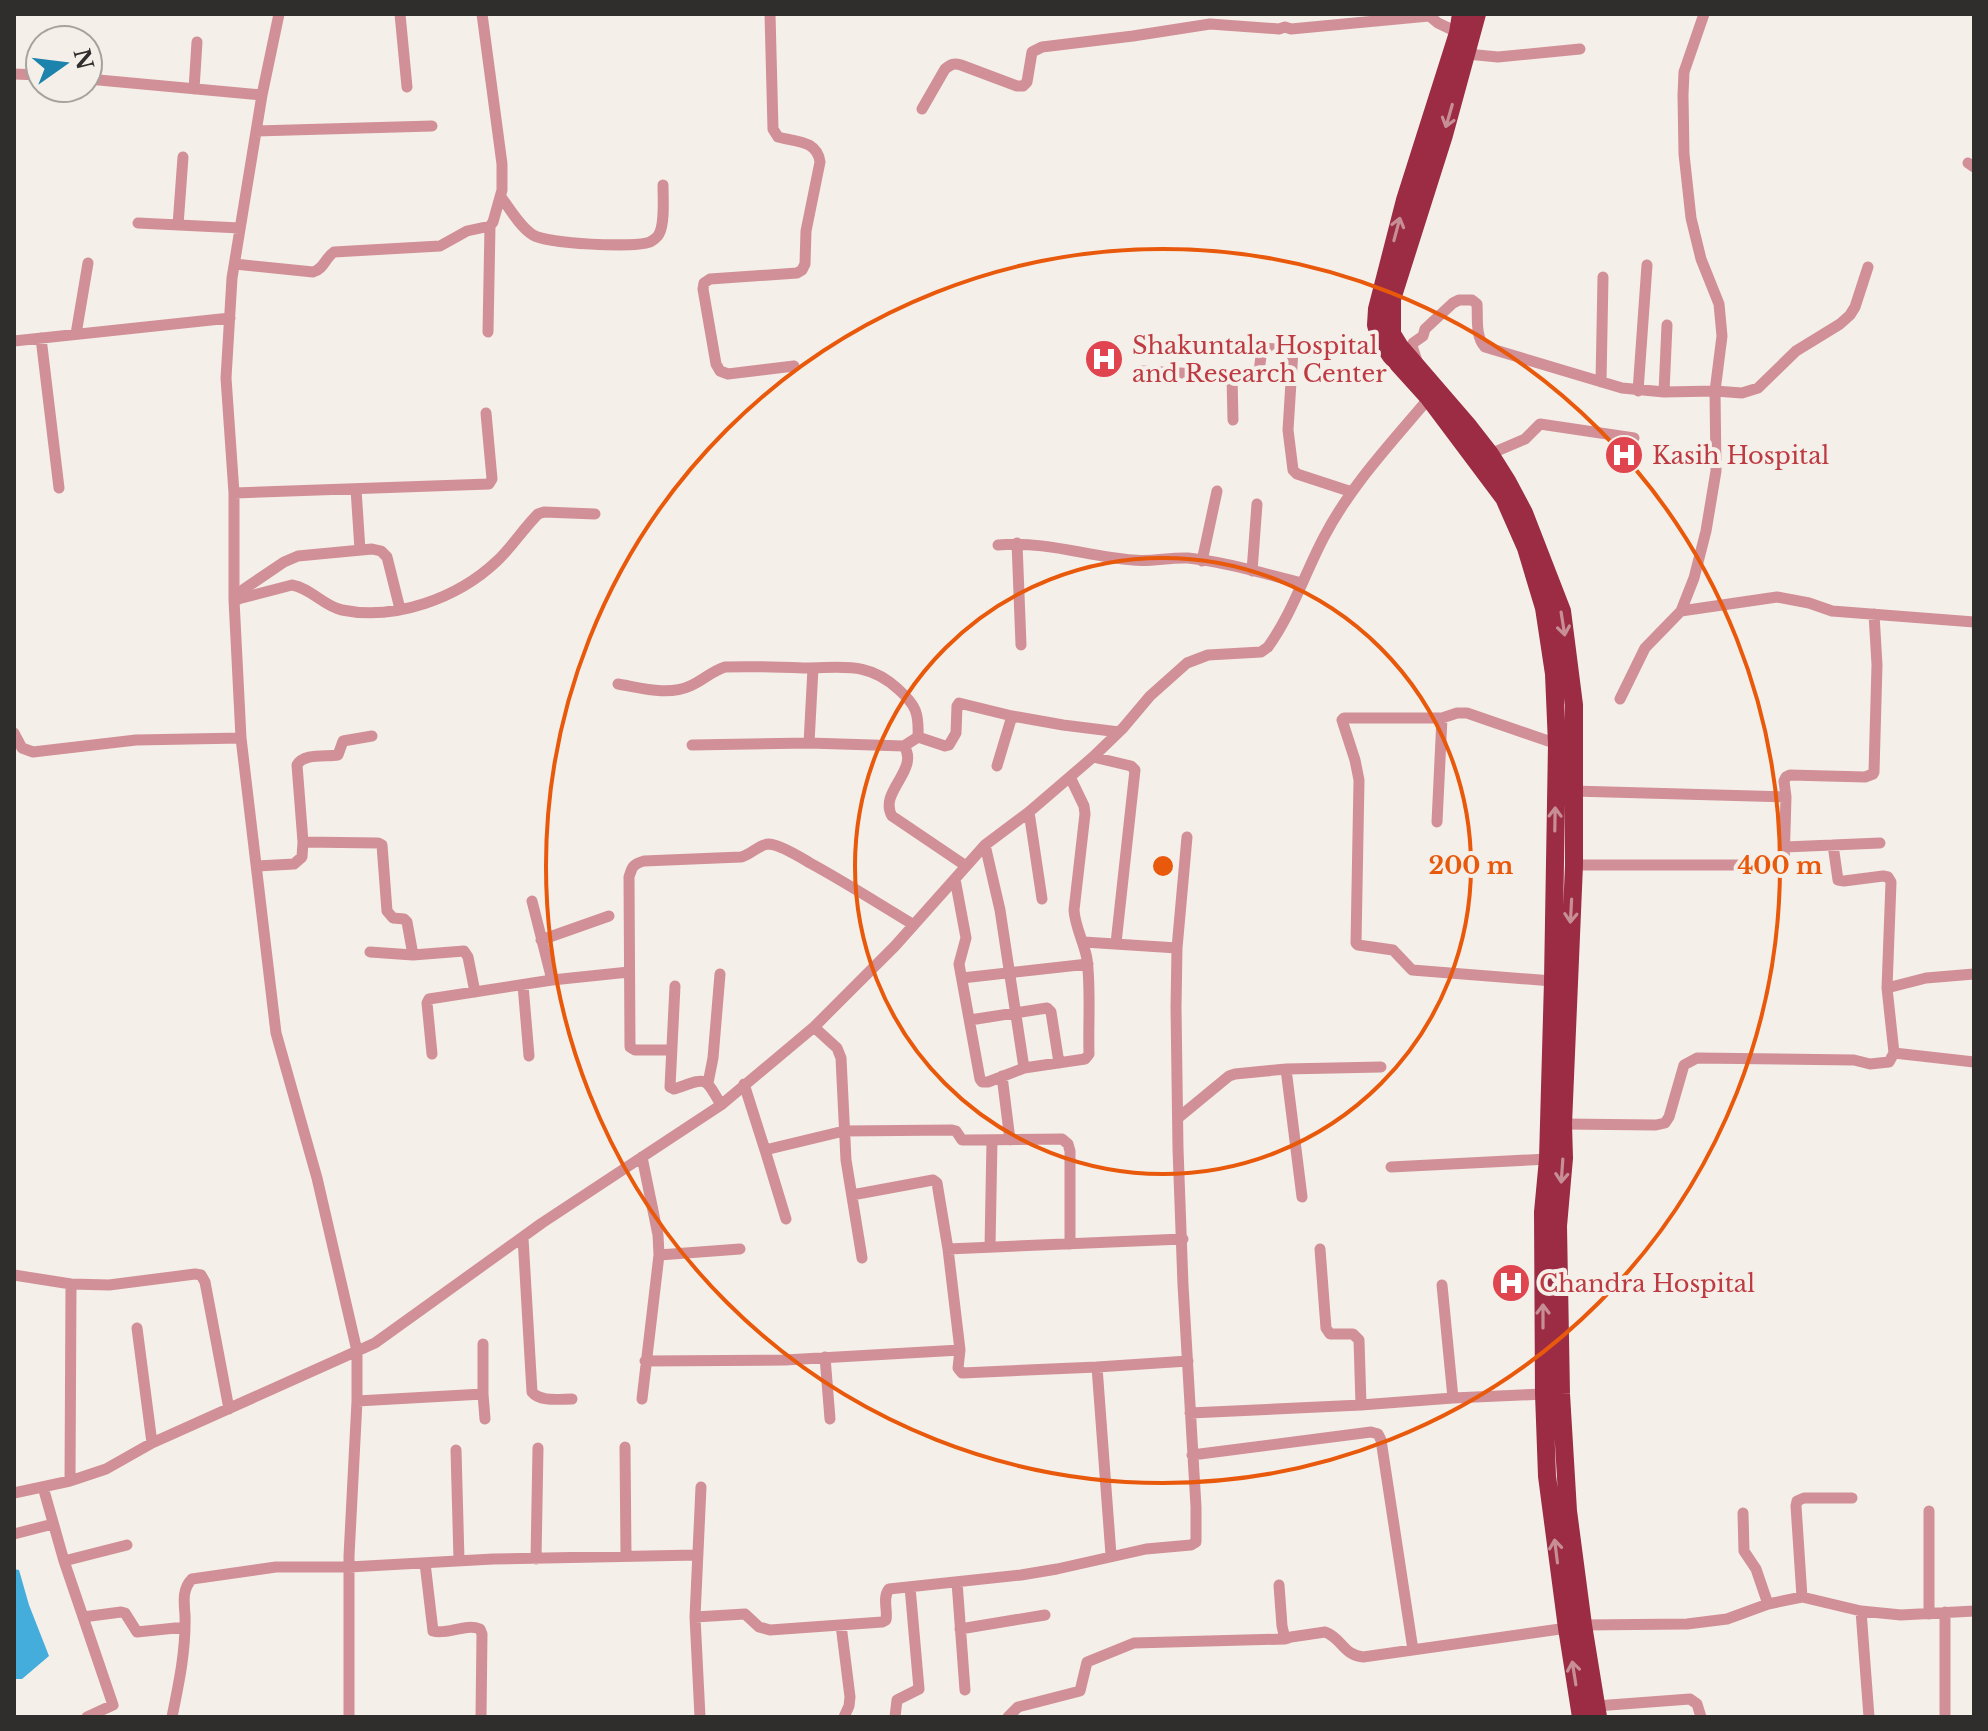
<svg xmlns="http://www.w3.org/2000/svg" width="1988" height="1731" viewBox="0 0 1988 1731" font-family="'Libre Baskerville',serif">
	<rect width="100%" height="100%" fill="#f5efe9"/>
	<path fill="#44addc" d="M14,1569L19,1570L29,1605L49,1656L22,1679H14Z"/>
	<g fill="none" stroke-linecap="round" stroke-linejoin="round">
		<path stroke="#d19097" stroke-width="11" d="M279,14L262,95L232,278L226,378L234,493V600L241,738L276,1033L317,1178L357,1351V1401L349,1556V1717
			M400,14L407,87
			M770,14L773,129L778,137C796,142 817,140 820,162L806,231L805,264L802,270L797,273L710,279L704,283L703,289L716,364L720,371L728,374L794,366
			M1427,14L1438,23L1461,34
			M1467,54L1498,57L1580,49
			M14,74L40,75
			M88,79L262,95
			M194,89L197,42
			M922,109L945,69C951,64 954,63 961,65L1017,86H1023L1027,82L1032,52L1042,47L1133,36L1210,24L1279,29L1285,27L1291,29L1429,16
			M256,131L432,126
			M1968,163L1974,167
			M501,197C510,209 520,227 533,235C547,244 635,248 650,242C652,241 658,237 659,234C665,224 663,197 663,185
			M138,223L240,228
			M178,225L183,157
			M235,264L313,272C324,269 325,258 334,252L440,246L467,231L490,226L493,222L502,190V164L482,14
			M488,332L490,226
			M76,334L88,263
			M41,338L59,488
			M14,341L230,318
			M1293,350L1288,430L1293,470L1297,474L1352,492
			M1417,361L1412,346L1413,343L1423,336L1425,329L1453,303L1459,300H1472L1477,304C1478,317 1475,337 1485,347L1622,388L1664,392L1715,391L1742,393L1758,388L1796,351L1840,324L1850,315L1855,307L1868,267
			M1142,371L1255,377L1259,372L1262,348L1322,352
			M1232,376L1233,420
			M1601,382L1603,277
			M1638,391L1647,265
			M1664,392L1667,325
			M1490,454L1525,439L1540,424L1634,438
			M356,489L360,550
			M234,493L489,484L492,479L486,413
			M1017,543L1021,645
			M998,545C1048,541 1085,556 1133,560C1151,562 1170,557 1188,558C1226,562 1265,574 1302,583
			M1202,561L1217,491
			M1252,571L1257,504
			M239,599L244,589L284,562L298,556L372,549L381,551L387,557L400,609
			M234,600L292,585C311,588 323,606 342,610C395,621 458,598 497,561C512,547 523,529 538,514L544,512L595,514
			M1681,611L1694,578L1706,531L1716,471L1715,391L1722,336L1719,304L1701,259L1691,218L1684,154L1683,95L1684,72L1704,14
			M618,684C642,688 668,696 690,686C704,680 710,672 725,667C752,666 778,667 805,668C843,668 868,661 898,689C916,705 919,713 918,737
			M1620,699L1645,648L1681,611L1777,597L1809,603L1832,611L1974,622
			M1442,718H1344L1342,720L1355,760L1359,780L1356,943L1358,945L1393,950L1412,970L1553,981
			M14,733L22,748L33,752L136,740L241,738
			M809,743L813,668
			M692,745L809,743L904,746C920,770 878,792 892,816L966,866
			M904,746L918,737L945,746L949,745L956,733L957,706L959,703L1012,716L1063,725L1119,732
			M1093,757L1131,766L1135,770L1116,943
			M997,766L1012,716
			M1573,791L1786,797
			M1029,812L1042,899
			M1437,822L1442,718L1457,713H1467L1557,744
			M303,842L378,843L382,845L387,911L393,918L404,919L407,922L413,955
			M985,845L1000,910L1024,1068
			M1785,847L1880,843
			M1574,865H1784L1786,797L1784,781L1786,777L1790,775L1865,777L1873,774L1874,772L1877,665L1874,614
			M257,866L294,864L302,857L303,842L297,765C304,753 325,757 338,755L343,741L372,736
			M955,879L966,938L959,964L980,1079L982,1082H988L1024,1068L1085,1059L1089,1054C1088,1023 1091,989 1087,959C1084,942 1075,927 1074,910L1085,814L1084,806L1070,777
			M532,901L552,980
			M541,940L609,916
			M1084,942L1177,948
			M370,952L413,955L464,951L468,957L475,992
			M962,978L1088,964
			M523,985L529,1056
			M675,986L670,1087L674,1089C707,1078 704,1075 721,1105
			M1887,988L1926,978L1974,974
			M970,1020L1047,1008L1051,1012L1059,1063
			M814,1027L837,1048L841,1058L846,1160L862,1258
			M670,1050H635L630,1047L629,877C632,867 633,864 644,861L741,857C751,855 759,844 769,844C781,845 800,857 810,863C845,882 879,904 914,925
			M1894,1053L1974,1062
			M432,1054L427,1003L429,999L552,980L629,972
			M1286,1069L1302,1197
			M1002,1076L1010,1140
			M708,1083L713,1058L720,974
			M744,1084L765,1150L844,1131L952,1130L956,1131L962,1140H967L1062,1139L1068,1144L1070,1151V1244
			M1178,1118L1229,1076L1235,1074L1286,1069L1381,1067
			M1563,1124L1656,1125L1665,1123L1669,1117L1684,1065L1697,1058L1854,1060L1870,1064L1889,1062L1894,1053L1887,988L1891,882L1888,877L1883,876L1844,881L1838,880L1833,845
			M765,1150L786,1219
			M642,1157L658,1235L659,1255L642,1399
			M1391,1167L1548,1159
			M852,1195L933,1180L937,1183L948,1249L960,1350L958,1368L962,1373L1097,1367L1188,1361
			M523,1238L532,1392C540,1402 559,1399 572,1399
			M990,1247L992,1140
			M948,1249L1183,1239
			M1320,1249L1326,1328L1330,1334H1353L1359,1340L1361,1405
			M659,1255L740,1249
			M14,1275L71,1284L109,1285L195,1274L201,1275L205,1282L229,1409
			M1442,1285L1453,1398
			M137,1328L152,1443
			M483,1344V1394L485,1419
			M825,1357L830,1419
			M645,1361L785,1360L960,1350
			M1097,1367L1111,1555
			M357,1401L483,1394
			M1190,1413L1361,1405L1453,1398L1544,1394
			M625,1447L626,1556
			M456,1450L459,1560
			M1192,1455L1371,1432L1378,1434L1381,1440L1413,1650
			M70,1481L71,1284
			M43,1487L64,1561L113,1705L87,1717
			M14,1493L70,1481L106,1469L152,1443L375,1343L542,1223L721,1105L814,1027L895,946L985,845L1029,812L1093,757L1123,728L1150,696L1187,663L1208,655L1261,652L1268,647C1292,614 1305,573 1324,537C1351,485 1392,442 1429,398
			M1929,1511V1614
			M1743,1513L1744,1551L1756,1569L1768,1604
			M14,1534L53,1524
			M536,1559L538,1448
			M64,1561L127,1545
			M425,1563L433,1631C448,1635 465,1623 480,1629L482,1634L481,1717
			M957,1582L965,1690
			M1279,1585L1282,1626L1285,1639L1291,1637L1325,1632C1342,1638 1343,1655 1363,1657L1567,1628
			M1802,1597L1796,1506L1797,1501L1804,1498H1852
			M1861,1611L1869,1717
			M83,1617L121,1612L125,1613L137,1632L185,1627
			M695,1617L745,1614L759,1627L770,1630L882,1622L886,1620C888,1610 882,1598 889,1589L1021,1575L1057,1569L1146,1549L1191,1545L1196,1542V1507L1183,1285L1178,1149L1176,1007L1177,948L1187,837
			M841,1625L850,1697L849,1706L844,1717
			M1583,1625L1687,1624L1727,1619L1768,1604L1802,1597L1861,1611L1901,1615L1974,1611
			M960,1629L1045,1615
			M1596,1706L1690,1699L1697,1704L1701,1717
			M172,1717C179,1683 186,1650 185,1615C184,1602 182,1589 192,1579L276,1567H349L493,1559L697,1555
			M700,1717L695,1617L701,1487
			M895,1717L897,1700L919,1689L910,1587
			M1008,1717L1018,1707L1080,1691L1087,1662L1134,1643L1285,1639
			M1945,1717V1612"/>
		<path stroke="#9b2c44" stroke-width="18" d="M1461,14L1458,33L1405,200L1377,309L1376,325L1381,341L1391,356L1429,398L1504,498L1526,548L1544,608L1554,674L1557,744L1553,981L1548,1159L1543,1212L1544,1394L1547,1476L1567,1628L1581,1717
			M1477,14L1444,135L1392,299V334L1400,347L1469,427L1490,454L1507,481L1524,513L1562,611L1574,705V865L1563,1124L1564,1158L1558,1226L1561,1394L1568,1511L1583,1625L1598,1717"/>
	</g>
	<defs><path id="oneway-shaft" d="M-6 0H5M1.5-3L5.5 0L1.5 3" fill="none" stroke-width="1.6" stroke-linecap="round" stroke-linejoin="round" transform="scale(2)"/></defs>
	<g stroke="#c88e96">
		<use href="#oneway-shaft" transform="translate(1449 116) rotate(106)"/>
		<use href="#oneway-shaft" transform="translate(1397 229) rotate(-75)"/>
		<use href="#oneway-shaft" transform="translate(1563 624) rotate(81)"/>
		<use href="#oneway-shaft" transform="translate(1555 819) rotate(-89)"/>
		<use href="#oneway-shaft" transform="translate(1571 911) rotate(93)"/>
		<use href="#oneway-shaft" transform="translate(1562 1171) rotate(94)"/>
		<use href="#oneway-shaft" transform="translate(1543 1316) rotate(-90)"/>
		<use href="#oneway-shaft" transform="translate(1556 1551) rotate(-97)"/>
		<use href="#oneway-shaft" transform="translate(1574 1673) rotate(-99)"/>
	</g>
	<g fill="none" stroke="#e8590c" stroke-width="4">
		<circle cx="1163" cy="866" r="308"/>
		<circle cx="1163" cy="866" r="617"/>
	</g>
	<defs>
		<symbol id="hospital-disc" viewBox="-11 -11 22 22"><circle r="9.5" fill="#e0444e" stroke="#f5efe9"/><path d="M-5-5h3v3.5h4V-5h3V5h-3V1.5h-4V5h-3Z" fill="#fff"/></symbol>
	</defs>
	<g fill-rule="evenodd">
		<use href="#hospital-disc" x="1082" y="337" width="44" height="44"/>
		<use href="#hospital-disc" x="1602" y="433" width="44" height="44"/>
		<use href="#hospital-disc" x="1489" y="1261" width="44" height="44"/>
	</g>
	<g text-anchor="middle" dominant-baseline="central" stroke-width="8" stroke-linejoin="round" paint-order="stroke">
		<g font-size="24" fill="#be3a42" stroke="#f5efe9" text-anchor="start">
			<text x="1132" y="345">Shakuntala Hospital<tspan x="1132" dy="28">and Research Center</tspan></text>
			<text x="1652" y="455">Kasih Hospital</text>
			<text x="1539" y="1283">Chandra Hospital</text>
		</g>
	</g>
	<circle cx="1163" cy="866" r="12" fill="#e8590c" stroke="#f5efe9" stroke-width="4"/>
	<g font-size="24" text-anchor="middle" font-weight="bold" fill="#e8590c" stroke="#f5efe9" stroke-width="8" stroke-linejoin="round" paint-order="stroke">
		<text x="1471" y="874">200 m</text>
		<text x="1780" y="874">400 m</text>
	</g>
	<rect width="1988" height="1731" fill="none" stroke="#302e2c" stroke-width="32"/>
	<g transform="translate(64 64) rotate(76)"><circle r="38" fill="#f5efe9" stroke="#a6a29d" stroke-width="2"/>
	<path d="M0-6L14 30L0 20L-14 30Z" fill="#1b83ac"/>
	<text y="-12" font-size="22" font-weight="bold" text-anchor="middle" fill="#302e2c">N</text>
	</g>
</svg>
